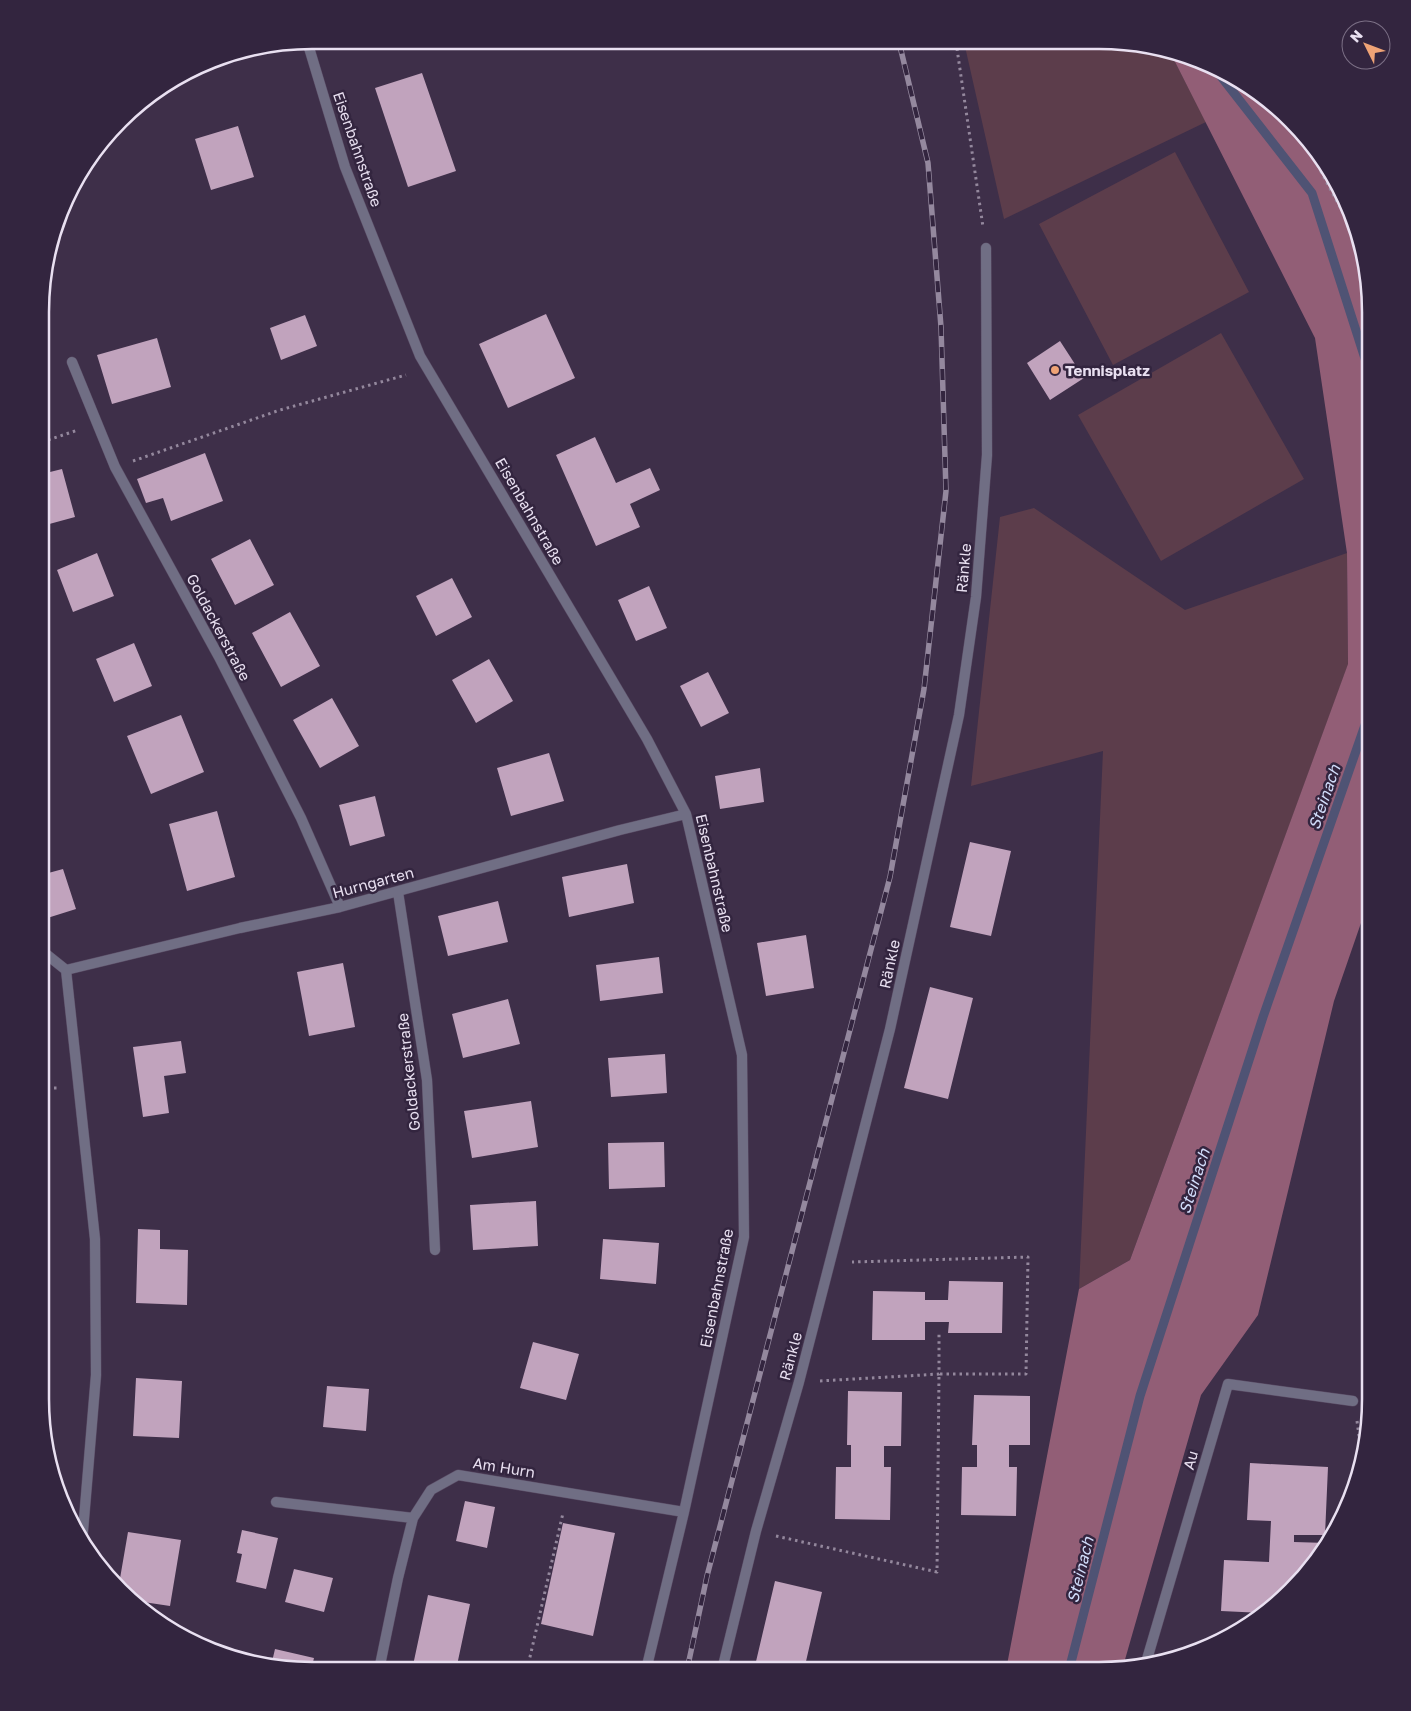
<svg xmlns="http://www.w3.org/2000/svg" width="1411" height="1711" viewBox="0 0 1411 1711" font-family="'Golos Text',sans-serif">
	<rect width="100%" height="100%" fill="#3e2f49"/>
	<path fill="#5c3d4b" d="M964,42H1135L1170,52L1206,122L1004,219Z
		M1175,152L1249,292L1113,365L1039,224Z
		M1221,333L1304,479L1161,561L1078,415Z
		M1034,508L1185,610L1347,553L1348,665L1130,1260L1079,1289L1103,751L971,786L1000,517Z"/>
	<path fill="#925e76" d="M1170,52L1203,61L1250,86L1292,120L1334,175L1362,241L1371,311V894L1334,1001L1258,1315L1201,1395L1122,1670H1006L1079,1289L1130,1260L1348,664L1347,553L1315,338Z"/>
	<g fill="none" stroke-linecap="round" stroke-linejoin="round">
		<path stroke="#4f5374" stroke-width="9" d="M1212,65L1312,193L1368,368L1371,465
			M1069,1670L1140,1396L1263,1017L1371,708"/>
	</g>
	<path fill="#c1a3bd" d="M422,73L456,171L408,187L375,88Z
		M238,126L254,177L211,190L195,139Z
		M546,314L575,378L508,408L479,344Z
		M305,315L317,346L281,360L270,328Z
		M157,338L171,387L112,404L97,355Z
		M1060,341L1084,378L1050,400L1027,363Z
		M595,437L616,483L650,468L660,490L630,504L640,527L596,546L556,455Z
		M205,453L223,501L171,521L163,498L146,503L137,479Z
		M62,469L75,517L42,526V474Z
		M250,539L274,585L235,605L211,559Z
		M97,553L114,596L73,612L57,570Z
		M452,578L472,617L436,636L416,596Z
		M649,586L667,628L636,641L618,600Z
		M290,612L320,666L281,687L252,633Z
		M134,643L152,686L114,702L96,659Z
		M489,659L513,701L476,723L452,680Z
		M708,672L729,713L701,727L680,686Z
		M332,698L359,746L320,768L293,720Z
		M181,715L204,772L151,794L127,736Z
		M549,753L564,801L511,816L497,768Z
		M760,768L764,802L720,809L715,776Z
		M375,796L385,836L350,846L339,805Z
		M41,797L48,817L41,820Z
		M217,811L235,877L187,891L169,824Z
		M970,842L1011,851L991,936L950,927Z
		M627,864L634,903L569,917L562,877Z
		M63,869L76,909L41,920V875Z
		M498,901L508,942L448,956L438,916Z
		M806,935L814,988L766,996L757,943Z
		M659,957L663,993L600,1001L596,965Z
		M343,963L355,1027L309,1036L297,972Z
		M930,987L973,998L948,1099L904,1088Z
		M508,999L520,1044L463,1058L452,1014Z
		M181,1041L186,1073L164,1076L169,1113L143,1117L133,1047Z
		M665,1054L667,1093L611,1097L608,1058Z
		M531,1101L538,1147L472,1158L464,1111Z
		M41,1126H43L42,1162H41Z
		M664,1142L665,1187L609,1189L608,1143Z
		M536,1201L538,1246L473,1250L470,1205Z
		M138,1229L160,1230V1249L188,1250L187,1305L136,1303Z
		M603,1239L659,1243L656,1284L600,1279Z
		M40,1256H42V1327H40Z
		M949,1281L1003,1282L1002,1333H948L949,1322H925V1340H872L873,1291L925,1292V1300H948Z
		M533,1342L579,1354L566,1400L520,1388Z
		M136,1378L182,1381L179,1438L133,1436Z
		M327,1386L369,1389L366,1431L323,1427Z
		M848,1391L902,1392L901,1446H884V1467H891L890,1520L835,1519L836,1467H851V1445H847Z
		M974,1395L1030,1396V1445H1009V1467H1017L1016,1516L961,1515L962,1467H977V1445H972Z
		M1250,1463L1328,1467L1325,1535H1294V1542L1327,1543V1547L1291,1592L1263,1613L1221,1611L1224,1560L1269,1562L1271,1521L1247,1520Z
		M465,1501L495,1507L487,1548L456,1541Z
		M563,1523L615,1533L593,1636L541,1624Z
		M242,1530L278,1538L266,1589L236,1582L242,1554L237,1553Z
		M128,1532L181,1540L170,1606L130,1600L118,1590Z
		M294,1569L333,1578L324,1612L285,1602Z
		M775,1581L822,1592L804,1670H754Z
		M428,1595L470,1604L456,1670H412Z
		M275,1649L314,1658L311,1670H293L271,1666Z
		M540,1662L573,1670H538Z"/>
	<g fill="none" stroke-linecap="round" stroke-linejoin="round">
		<defs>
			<path id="minor" d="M307,41L345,167L420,356L647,739L686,814L742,1055L744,1237L684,1512L646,1670
				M72,362L115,467L219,657L301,818L340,907
				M398,892L427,1080L435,1250
				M41,950L66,970L95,1239L96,1375L82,1543
				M66,970L240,928L340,907L620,830L686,814
				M276,1502L413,1518L431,1490L458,1475L684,1512
				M1145,1666L1228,1384L1353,1401
				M379,1670L398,1578L413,1518
				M722,1670L756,1531L799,1382L890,1029L959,715L976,597L987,455L986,248"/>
		</defs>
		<use href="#minor" stroke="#594b64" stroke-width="11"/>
		<path stroke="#94889d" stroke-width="3" stroke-dasharray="2.5 4" stroke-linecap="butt" d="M956,42L983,227
			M1296,125L1363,250
			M42,442L78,430
			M133,461L280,410L406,375
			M41,1088H59
			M820,1381L939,1374V1331
			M1357,1421L1362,1458
			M776,1536L937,1572L939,1374H1026L1028,1257L852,1262
			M527,1670L563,1513"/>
		<use href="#minor" stroke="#706e84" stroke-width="10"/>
		<defs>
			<path id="rail" d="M687,1670L707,1576L890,877L924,689L946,491L941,327L928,163L899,42"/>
		</defs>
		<use href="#rail" stroke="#94889e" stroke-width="5.5"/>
		<use href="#rail" stroke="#33253f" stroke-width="4" stroke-dasharray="11" stroke-linecap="butt"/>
	</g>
	<circle fill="#efa376" stroke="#33253f" stroke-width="2" cx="1055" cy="370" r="5"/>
	<g text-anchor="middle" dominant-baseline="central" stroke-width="5" stroke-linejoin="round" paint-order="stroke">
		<g font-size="15" fill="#e9e0f1" stroke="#33253f">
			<text transform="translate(358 149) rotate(71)">Eisenbahnstraße</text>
			<text transform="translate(530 511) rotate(60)">Eisenbahnstraße</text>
			<text transform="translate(963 568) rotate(-85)">Ränkle</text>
			<text transform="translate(219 627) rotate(62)">Goldackerstraße</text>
			<text transform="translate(715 873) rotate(77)">Eisenbahnstraße</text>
			<text transform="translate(373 882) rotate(-15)">Hurngarten</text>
			<text transform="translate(889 964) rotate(-78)">Ränkle</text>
			<text transform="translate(408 1072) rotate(-96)">Goldackerstraße</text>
			<text transform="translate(716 1288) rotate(-79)">Eisenbahnstraße</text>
			<text transform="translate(790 1356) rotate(-75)">Ränkle</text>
			<text transform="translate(1190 1460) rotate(-74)">Au</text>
			<text transform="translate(504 1467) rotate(9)">Am Hurn</text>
		</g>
		<g font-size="15" font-weight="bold" fill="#e9e0f1" stroke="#33253f" text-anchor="start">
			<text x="1065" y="370">Tennisplatz</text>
		</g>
		<g font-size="16" font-style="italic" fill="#d1dcfa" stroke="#33253f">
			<text transform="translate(1324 797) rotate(-71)">Steinach</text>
			<text transform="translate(1194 1181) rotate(-72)">Steinach</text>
			<text transform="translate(1080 1570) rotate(-76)">Steinach</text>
		</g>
	</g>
	<path d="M0 0H1411V1711H0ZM312 49H1099A263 263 0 0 1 1362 312V1399A263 263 0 0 1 1099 1662H312A263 263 0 0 1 49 1399V312A263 263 0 0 1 312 49Z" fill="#33253f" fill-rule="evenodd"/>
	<path fill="none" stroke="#e9e0f1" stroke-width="2.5" d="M312 49H1099A263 263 0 0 1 1362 312V1399A263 263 0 0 1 1099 1662H312A263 263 0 0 1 49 1399V312A263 263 0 0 1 312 49Z"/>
	<g transform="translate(1366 45) rotate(312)"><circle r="24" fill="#33253f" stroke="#7c7086"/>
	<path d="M0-4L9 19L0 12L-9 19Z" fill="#efa376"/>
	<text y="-8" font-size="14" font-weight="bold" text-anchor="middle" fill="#e9e0f1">N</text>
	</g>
</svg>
